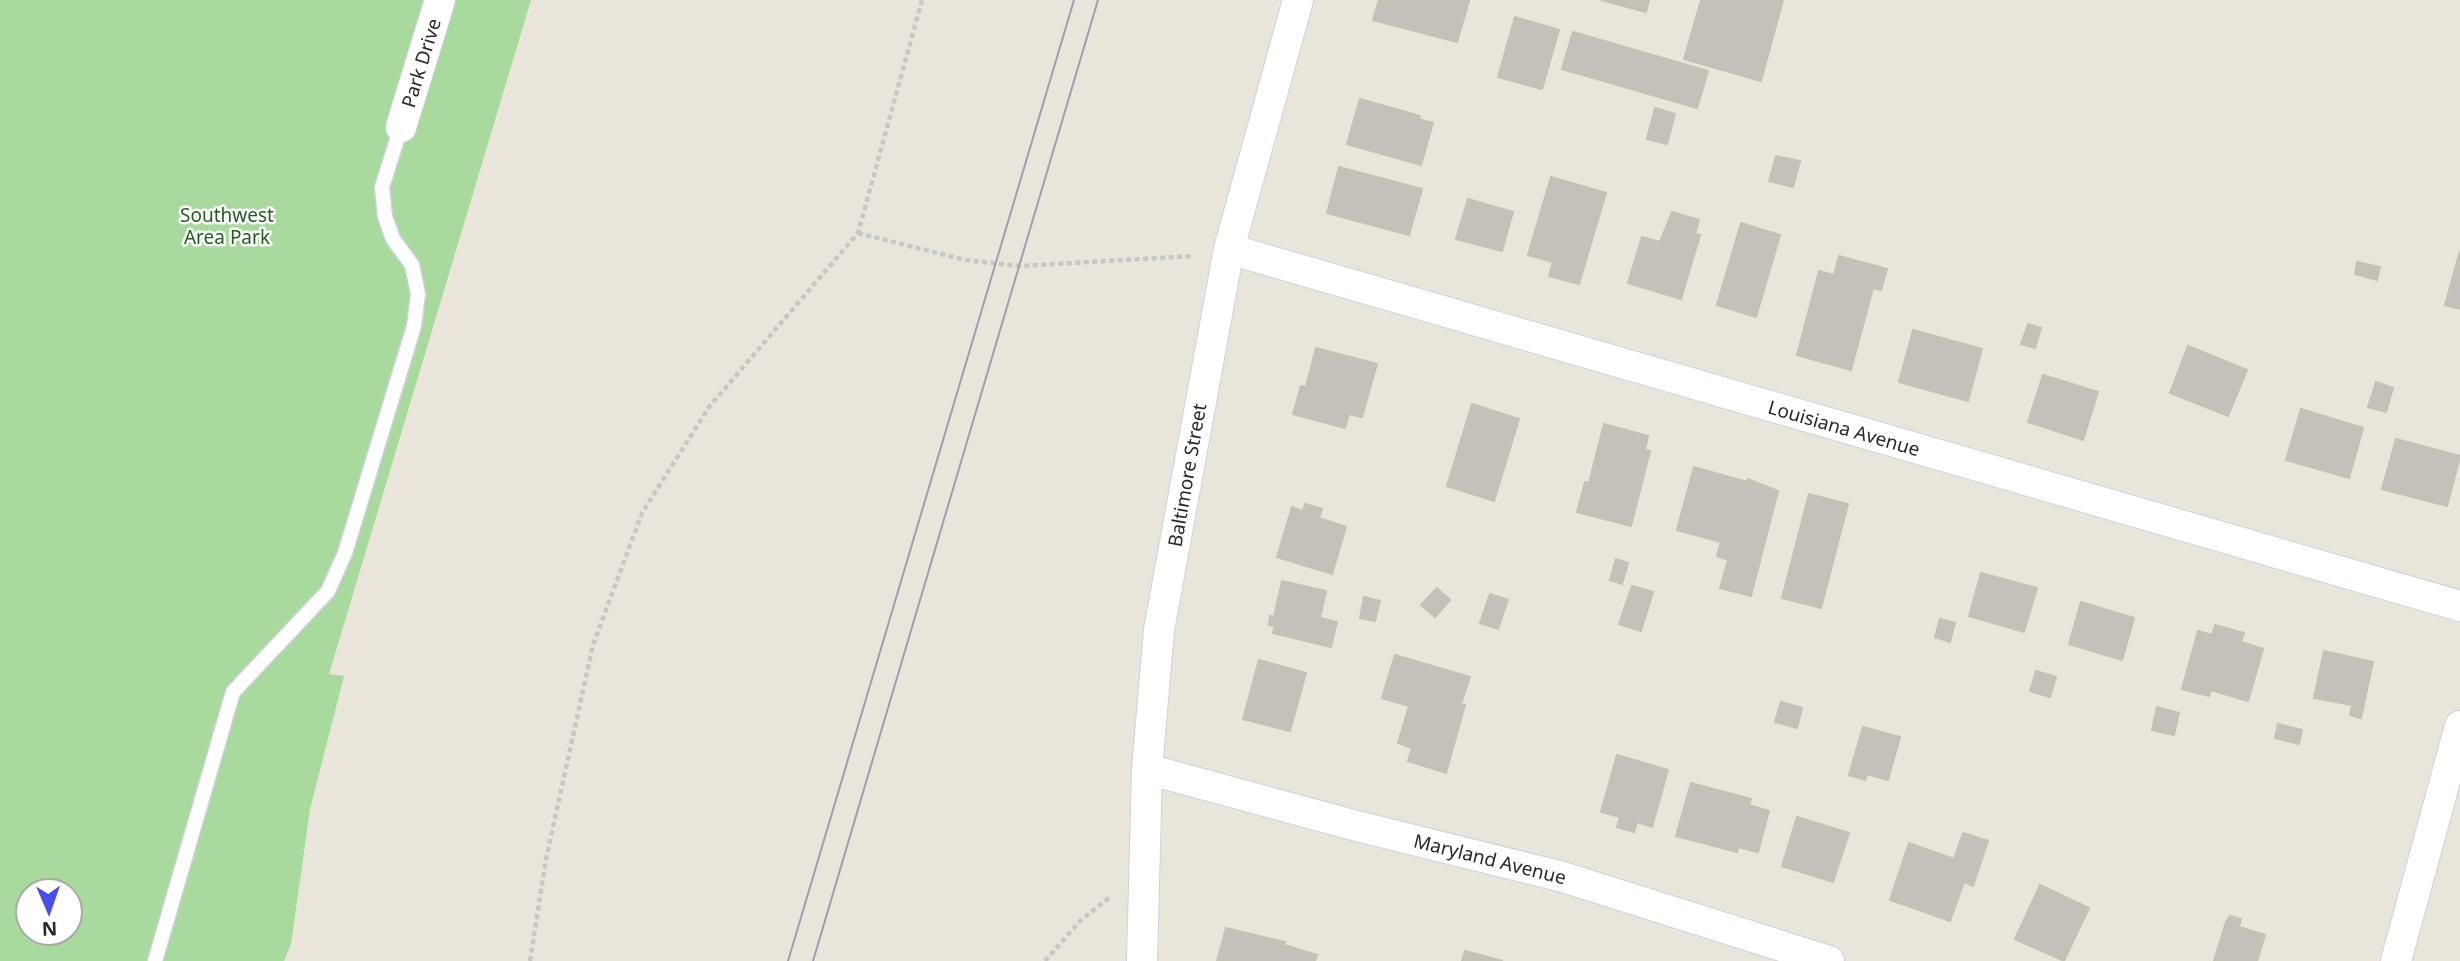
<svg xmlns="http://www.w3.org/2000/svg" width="2460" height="961" viewBox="0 0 2460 961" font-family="'Noto Sans',sans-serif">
	<rect width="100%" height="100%" fill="#e9e5db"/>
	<path fill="#a7da9c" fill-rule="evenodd" d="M0,0H531L329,674L344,676L310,809L291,944L284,961H0ZM28,891H70V933H28Z"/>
	<path fill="#c4c1ba" stroke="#c4c1b5" stroke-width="2" d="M1379,0H1464L1469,1L1457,42L1373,20Z
		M1601,0H1649L1646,12Z
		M1701,0H1783L1761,81L1684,59Z
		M1515,17L1559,30L1542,89L1498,77Z
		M1573,32L1708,71L1697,108L1562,69Z
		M1360,99L1420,116L1419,119L1433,123L1421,165L1347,144Z
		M1655,108L1675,114L1667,144L1647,139Z
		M1776,156L1800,161L1793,187L1769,181Z
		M1339,167L1422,189L1409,235L1327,213Z
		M1551,177L1606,193L1579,284L1549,276L1553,262L1528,255Z
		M1468,199L1513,212L1502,251L1456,239Z
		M1672,212L1699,220L1695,234L1700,235L1681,299L1628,283L1642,237L1660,242Z
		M1741,223L1780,235L1756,317L1717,305Z
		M2460,251V309L2445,305Z
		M1839,256L1887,269L1881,290L1873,288L1851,370L1797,355L1819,271L1834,275Z
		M2357,262L2380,267L2377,280L2355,274Z
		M2028,324L2041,328L2035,348L2021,344Z
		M1913,330L1982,349L1968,401L1899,382Z
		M2188,346L2247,370L2228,416L2170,393Z
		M1316,348L1377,364L1362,417L1349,414L1345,428L1293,414L1301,386L1306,387Z
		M2043,375L2098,392L2083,440L2028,422Z
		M2376,382L2393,388L2386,412L2368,407Z
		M1472,404L1519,419L1494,501L1447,486Z
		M2301,409L2363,428L2349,478L2286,460Z
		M1604,424L1648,436L1645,450L1650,451L1631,526L1577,512L1585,482L1589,483Z
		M2396,439L2460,456L2447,506L2382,489Z
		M1694,467L1747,482L1748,479L1778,491L1751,596L1720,588L1728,560L1717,556L1721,542L1677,530Z
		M1809,494L1848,504L1821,608L1782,598Z
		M1305,504L1322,509L1319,518L1346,527L1332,574L1277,557L1292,507L1303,511Z
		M1616,559L1628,563L1622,584L1610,580Z
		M1981,573L2037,588L2024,632L1969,616Z
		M1282,581L1326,591L1320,618L1337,622L1331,647L1273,633L1275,626L1269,625L1270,616L1274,617Z
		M1632,586L1653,592L1641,631L1619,624Z
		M1437,588L1450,600L1435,617L1421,605Z
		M1490,594L1508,600L1498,629L1480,623Z
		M1364,597L1380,601L1375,621L1360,618Z
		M2081,602L2134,618L2122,660L2069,644Z
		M1940,619L1955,623L1950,642L1935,637Z
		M2215,625L2244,633L2241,642L2263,649L2248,701L2211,690L2209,696L2182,689L2198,631L2212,635Z
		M2324,651L2373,662L2361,718L2350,715L2352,705L2314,698Z
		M1395,655L1470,677L1461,704L1465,705L1446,773L1408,761L1412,748L1398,743L1409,706L1382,698Z
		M1259,660L1306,673L1290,731L1243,719Z
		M2036,671L2056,677L2050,697L2030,691Z
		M1781,702L1802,708L1797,728L1775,722Z
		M2157,707L2179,713L2174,735L2152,730Z
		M2278,724L2302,730L2299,744L2275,738Z
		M1863,727L1900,737L1888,780L1867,774L1865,780L1849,775Z
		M1617,755L1668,770L1652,827L1637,822L1634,832L1617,827L1620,817L1601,812Z
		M1691,783L1751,799L1749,805L1769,811L1758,852L1738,847L1737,852L1676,836Z
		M1797,817L1849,833L1833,882L1782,866Z
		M1963,833L1988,841L1973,886L1964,882L1950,921L1890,900L1909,843L1954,859Z
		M2040,885L2089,908L2064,961L2015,939Z
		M2230,916L2241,919L2239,927L2265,935L2257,961H2214L2226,922Z
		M1226,928L1285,942L1284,945L1317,955L1315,961H1217Z
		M1465,951L1503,961H1462Z"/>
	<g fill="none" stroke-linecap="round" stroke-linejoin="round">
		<defs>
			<path id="lane" d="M155,961L233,692L328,591L345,553L414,326L418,294L412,265L393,239L385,217L382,187L401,127"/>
			<path id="street" d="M401,127L440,0
				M1229,249L2460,606
				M1147,769L1353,825L1563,877L1829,961
				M1142,961L1147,769L1159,630L1229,249L1298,0
				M2396,961L2460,726"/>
		</defs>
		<use href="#lane" stroke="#d0d0df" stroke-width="17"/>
		<use href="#street" stroke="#d0d0df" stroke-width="32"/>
		<path stroke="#c7c7c7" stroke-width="4.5" stroke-dasharray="5 3.5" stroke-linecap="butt" d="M858,233L965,260L1020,266L1193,256
			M530,961L546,859L593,645L642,513L709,407L858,233L922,0
			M1045,961L1080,921L1109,898"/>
		<use href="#lane" stroke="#fff" stroke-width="14"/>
		<use href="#street" stroke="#fff" stroke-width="30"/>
		<path stroke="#9f9eb0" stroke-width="2" d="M788,961L1074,0
			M813,961L1098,0"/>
	</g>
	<g text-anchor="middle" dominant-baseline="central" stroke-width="5" stroke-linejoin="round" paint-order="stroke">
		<g font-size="19" fill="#282828" stroke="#fff">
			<text transform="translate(421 63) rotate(-73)">Park Drive</text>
			<text transform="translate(1844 428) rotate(16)">Louisiana Avenue</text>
			<text transform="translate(1187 475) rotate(-80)">Baltimore Street</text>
			<text transform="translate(1490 859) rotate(14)">Maryland Avenue</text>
		</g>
		<g font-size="19" fill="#235c20" stroke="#fff">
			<text x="227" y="215">Southwest<tspan x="227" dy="22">Area Park</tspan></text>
		</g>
	</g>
	<g transform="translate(49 912) rotate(178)"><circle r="33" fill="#ffffff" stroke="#a9a9a9" stroke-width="2"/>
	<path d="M0-5L12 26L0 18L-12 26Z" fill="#4a4de6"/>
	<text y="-10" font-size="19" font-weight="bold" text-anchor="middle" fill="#282828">N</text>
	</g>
</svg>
